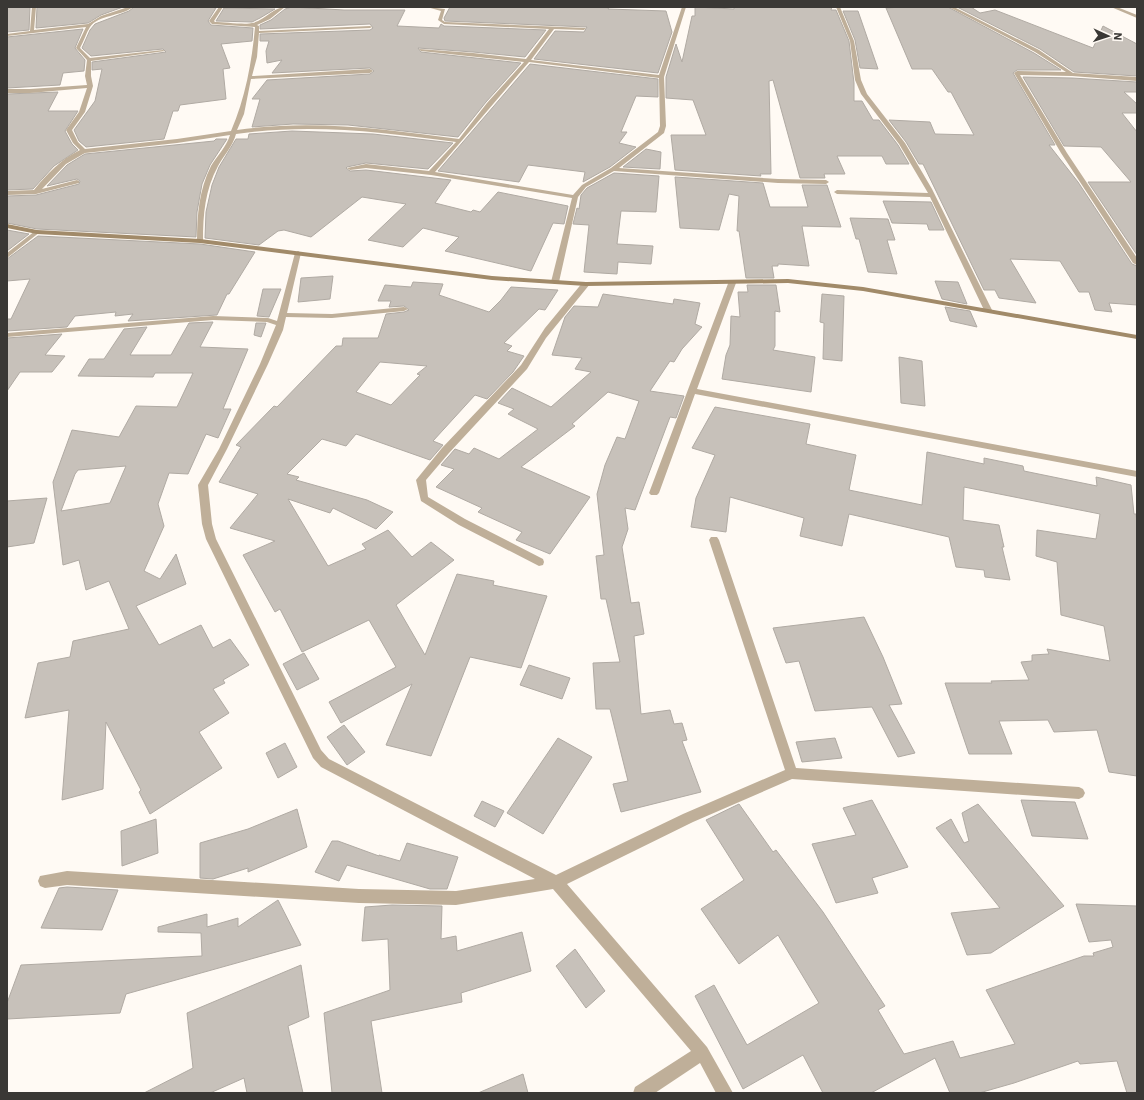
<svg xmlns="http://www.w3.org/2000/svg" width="1144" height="1100" viewBox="0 0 1144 1100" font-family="'IBM Plex Sans',sans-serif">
	<rect width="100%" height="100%" fill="#fffaf4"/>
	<path fill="#c7c1ba" stroke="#b0aaa3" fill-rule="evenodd" d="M7,7H30L29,30L7,32Z
		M37,7H123L101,15L88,23L36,28Z
		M134,7H215L214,8H216L208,21L211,25L253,28L252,41L221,44L230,68L223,69L226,99L180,105L178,111H173L164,139L86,147L79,141L74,130L95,101L102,69L92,70V62L166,52L163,49L91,56L82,48L90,30L95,24L129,11Z
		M292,7L344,10H405L397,26L439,28L441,24L444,26L546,30L525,57L473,52L418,48L421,52L521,63L486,102L458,137L348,125L293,124L252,127L260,99H252L267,80L370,74L374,71L370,68L272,73L282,60L267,63L266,51L269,41H260V34L370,30L373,28L370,24L260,29V25L271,20L285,9Z
		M450,7H609L608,9L666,11L672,32L658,73L534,59L555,31L584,32L587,27L445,21L444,18Z
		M695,7L734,9V7H832L831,10H836L849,41L854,83V101H862L873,120H879L898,145L909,164H886L882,156H837L845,174H824L825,178H800L773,80L769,81L771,174H760L761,176L675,170L671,135H706L693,100L666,98V77L676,44L682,62L692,16H695Z
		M902,7H948L1034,53L1061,70H1017L1013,73L1055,145H1049L1078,182L1132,264L1137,266V305L1109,303L1112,312L1095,310L1089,292H1079L1060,261L1010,259L1036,303L999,298L995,290H984L923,164H919L906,142L889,120L930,122L935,134L974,135L951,92H948L932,69H912L886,8Z
		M957,7H971L980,13L995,10L1093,48L1103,26L1137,44V76L1074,72L1040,49Z
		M224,8L275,9L260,18L252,22L216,21Z
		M843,11H858L878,69L860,68L855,40Z
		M83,29L75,48L85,60L84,71L63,73L60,85L7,88V37Z
		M530,64L658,79V97L636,96L621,132H627L619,143L636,147L610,167L583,182L585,172L528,165L519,182L438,171Z
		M1023,77L1072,78L1137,82V92H1124L1137,104V113H1122L1137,132V255L1088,182H1131L1101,147L1064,146Z
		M58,92L48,111H78L65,131L72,144L78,150L54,166L33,189L7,190V94Z
		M292,131L373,134L453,143L428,169L366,163L347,167L346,168L350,171L366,170L451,180L435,203L471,212L473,210L480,212L498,192L568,206L564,224L553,223L531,271L445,251L459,237L423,228L403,247L368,240L406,204L362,197L311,237L284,230L278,231L259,245L205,238L206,212L212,185L219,167L236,139H248L249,134Z
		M216,139H227L210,165L202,184L197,212L196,237L37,229L7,223V196L36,195L79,184L80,181L77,179L47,186L67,165L85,154L214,141Z
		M646,149L661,152L660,169L623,167Z
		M614,173L659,176L656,212L621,211L617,244L653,246L651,264L618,262L617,274L584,272L589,225L573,224L577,208L579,209L581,195L587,188Z
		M675,177L763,183L770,207H808L802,185H827L841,227L802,226L809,266L778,264V266H772L774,278H746L739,231H737L739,196L729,194L719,230L680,228Z
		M883,201L931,202L944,230H929L927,224L892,223Z
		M850,218L888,219L895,240H887L897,274L868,272L859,239H856Z
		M7,230L29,234L7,251Z
		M38,236L200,244L255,252L229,294H227L217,315L128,321L133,314L115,316L116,312L75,316L67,327L7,331V319H11L30,279L7,281V259Z
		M333,276L330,299L298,302L301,278Z
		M935,281L958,282L967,304L942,299Z
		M413,282L443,284L439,295L489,312L501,300L511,287L558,290L545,310L539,309L504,343L512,346L507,351L524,356L513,372L487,399L475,395L433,441L443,445L430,460L356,434L346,446L322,439L287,474L299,477L296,480L367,500L393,512L376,529L333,508L330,513L288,499L328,566L366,549L362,544L388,530L412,557L431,542L454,560L396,605L425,655L457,574L494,581L493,585L547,596L521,668L470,657L431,756L386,745L412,684L341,723L329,702L396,667L369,620L302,652L280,609L275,612L243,555L275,541L230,528L258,494L219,482L241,447L236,445L274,406L277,407L336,346H342L343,338H378L386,314L404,312L409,310L404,306L389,307L391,301H378L385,285L411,287ZM380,362L427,366L417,374L420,375L391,405L356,392Z
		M747,285H776L780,312L775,311V346L773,350L815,357L811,392L722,379L726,355L730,345L731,316L740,317L738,292H748Z
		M263,289H281L269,317L257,316Z
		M603,294L673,304L674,299L700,303L695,324L702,327L682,349L674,362L670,361L650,391L684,396L676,418L670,417L635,510L625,508L628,529L622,547L631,603L639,602L644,634L634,636L641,714L670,710L674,724L682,723L687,740L682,741L701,792L621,812L613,784L628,781L610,709H596L593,663L620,662L606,599H601L596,556L604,555L597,494L605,465L617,437L625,439L639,401L608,392L572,424L575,426L521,467L590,497L550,554L516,540L522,532L478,512L482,508L436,487L454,469L441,465L455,449L469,454L474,448L499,459L538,429L508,414L514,409L498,403L512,388L551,407L591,372L575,369L582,358L552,355L565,317L574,306L598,307Z
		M822,294L844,296L842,361L823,359L824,323L820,322Z
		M945,307L970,311L977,327L950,321Z
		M213,322L200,347L248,349L223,409H231L218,438L206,434L188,474L169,473L158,504L164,526L144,571L160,579L176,554L186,584L136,606L159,645L201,625L213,648L230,639L249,665L223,680L225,683L213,689L229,713L199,732L222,768L150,814L139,792L141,790L106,722L103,789L62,800L69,710L25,718L38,663L70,657L73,641L129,629L109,581L86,590L79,560L63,565L53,482L72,430L119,437L136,406L177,407L193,373H155L153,377L78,376L89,359H104L124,329L147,327L130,355H171L189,323ZM126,466L110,503L61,511L75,474L78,470Z
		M256,323H266L261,337L254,335Z
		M62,334L45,355L65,356L52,372H20L7,391V338Z
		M899,357L922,361L925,406L901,403Z
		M715,407L810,424L806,444L856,455L849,490L922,505L927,452L984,464V458L1023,466L1024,471L1097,486L1096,477L1131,485L1134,514H1136L1137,522V776L1109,772L1097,730L1054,732L1048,720L999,721L1012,754H969L945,683H992L991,681L1029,680L1021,662L1032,661V655L1049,654L1047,649L1110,661L1104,626L1061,615L1057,562L1036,556L1037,530L1096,539L1100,514L964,487L963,520L999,525L1004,547H1002L1010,580L985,577L984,570L956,567L949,537L849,514L842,546L800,536L804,518L730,497L726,532L691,527L696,498L715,455L692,448Z
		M47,498L34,543L7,547V501Z
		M864,617L883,657L902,704L889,705L915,753L898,757L872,707L815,711L799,661L786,663L773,628Z
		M304,653L319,679L297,690L283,664Z
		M529,665L570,678L562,699L520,685Z
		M344,725L365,752L347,765L327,737Z
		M558,738L592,757L543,834L507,813Z
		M835,738L842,758L802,762L796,742Z
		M285,743L297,767L278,778L266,753Z
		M872,800L908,867L872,878L878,893L836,903L812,844L856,835L843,808Z
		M1021,800L1075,802L1088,839L1032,836Z
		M482,801L504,811L495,827L474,816Z
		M739,804L773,852L776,850L823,912L885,1006L878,1010L904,1054L953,1041L960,1058L1015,1044L986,990L1084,956H1094L1093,953L1113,947L1111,940L1089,942L1076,904L1137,906V1093H1127L1117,1061L1080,1064L1078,1061L1014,1083L979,1093H950L935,1058L871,1093H823L803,1055L743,1089L695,996L714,985L747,1045L819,1003L778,935L739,964L701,909L744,880L706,820Z
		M978,804L1064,906L991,953L967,955L951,913L1000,908L936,828L951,819L964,843L969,841L962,813Z
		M297,809L307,847L248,872V868L213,879L200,878V843L248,829Z
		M156,819L158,853L122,866L121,831Z
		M332,841H338L379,856V855L400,861L407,843L458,857L447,889H430L347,865L339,881L315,872Z
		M67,887L118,890L102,930L41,928L59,888Z
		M278,900L301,945L126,994L120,1013L7,1019V1003L21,965L202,956L201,933L158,932V927L207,914V927L238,918V927Z
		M392,905L442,906L441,939L456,936L457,951L522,932L531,971L461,993L462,1002L371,1021L382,1093H332L324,1013L390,990L388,939L362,941L365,907Z
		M575,949L605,991L586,1008L556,966Z
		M301,965L309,1017L288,1026L303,1093H247L244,1078L210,1093H144L193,1068L187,1013Z
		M523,1074L528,1093H478Z"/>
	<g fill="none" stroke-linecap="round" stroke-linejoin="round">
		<path fill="#bfaf99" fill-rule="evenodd" d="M32,7H36L34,30L88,24L101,16L128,7H133C122,16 98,15 90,27C86,33 84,41 80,48L90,58L163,50L165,51L91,61V76L93,86L85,112L72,130L78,142L85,149L177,139L231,131C245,99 252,62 255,27L212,24L209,21L219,7H223L214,21L215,22C223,22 246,25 252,23C264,21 274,7 285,7L270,19L257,25L259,26V31L370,26L372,27L370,28L259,33L257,57L252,76L370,69L373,71L370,73L251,79L244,114L237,130C312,119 384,129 459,139L487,103L524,62L421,51L419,49L473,53L526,59L549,29L444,24L438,20L441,11L427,7L445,9L442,20L445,22L586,28L584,30L554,29L531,60L659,75L682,7H686L664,77L666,126L664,133L619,168L778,179L826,180L829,182L826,184L778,183L614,171L586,187L578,197L559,282L555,284L551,282L572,198L431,175L366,168L350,170L347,168L366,164L429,171L456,142C381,132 311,123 236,134C233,146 224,155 218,166C205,190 203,214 203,241L200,243L197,241C197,215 199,190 211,166C217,156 227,146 230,135L177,143L85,153L66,164L42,189L77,180L79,181V183L36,194L7,195V191L34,190C47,174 61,159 80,150L73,143L66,130L79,112L87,88L30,93H7V89H30L87,85L85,76L87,60L76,48L86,27L7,36V34L30,31ZM529,62L659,78L660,126L658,132L611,168L582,185L573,195L435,172Z
			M836,7H840L854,41L861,80L867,94L905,143L932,189L992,310L991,312H985L984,310L930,197L837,194L834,192L837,190L928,193L899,144L861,94L855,80L850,41Z
			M949,7H954L1039,50L1073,73L1137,77V81L1072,76L1020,75L1067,153L1137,258V265L1133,263L1061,153L1014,73L1017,71L1066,72L1035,52Z
			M1111,7H1117L1137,15V18Z
			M35,231L40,232L7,258V253Z
			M298,251L301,253L287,313L332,314L404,307L408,309L404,311L332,318L286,317L283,330L268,364L227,449L208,485L212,524L216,539L321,750L329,759L556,875L683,814L785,770L709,540L711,537H717L719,540L796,768L1079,787L1083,789L1085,793L1083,797L1079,799L792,779L693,822L567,884L707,1047L733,1093H716L700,1063L655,1093H633L635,1087L691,1051L553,889L456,905L359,903L67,885L45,888L40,886L38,881L40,876L67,871L359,889L456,891L535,879L321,767L313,758L206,539L202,524L198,485L219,449L260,364L276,325L267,322L213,320L7,337V333L213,316L268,318L277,321L295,253Z
			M729,281H735L736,283L697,389L1137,471V477L695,394L659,493L657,495H651L649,493Z
			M583,282H586L590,284L546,338L527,369L449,453L426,480L428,497L465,519L543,559L544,562L543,565L539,566L459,525L421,501L416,480L442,448L521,365L545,328Z"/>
		<path fill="#a18a69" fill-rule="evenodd" d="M7,224L37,230L200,239L492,276L586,282L788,279L863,287L1137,335V339L863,291L788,283L586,286L492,280L200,243L37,234L7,228Z"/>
	</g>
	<rect width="1144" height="1100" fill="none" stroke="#3a3835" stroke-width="16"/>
	<g transform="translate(1108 36) rotate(93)" stroke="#fffaf4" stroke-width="3" paint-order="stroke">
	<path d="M0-3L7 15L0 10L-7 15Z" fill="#3a3835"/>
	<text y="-6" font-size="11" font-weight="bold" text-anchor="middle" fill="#3a3835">N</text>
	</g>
</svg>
